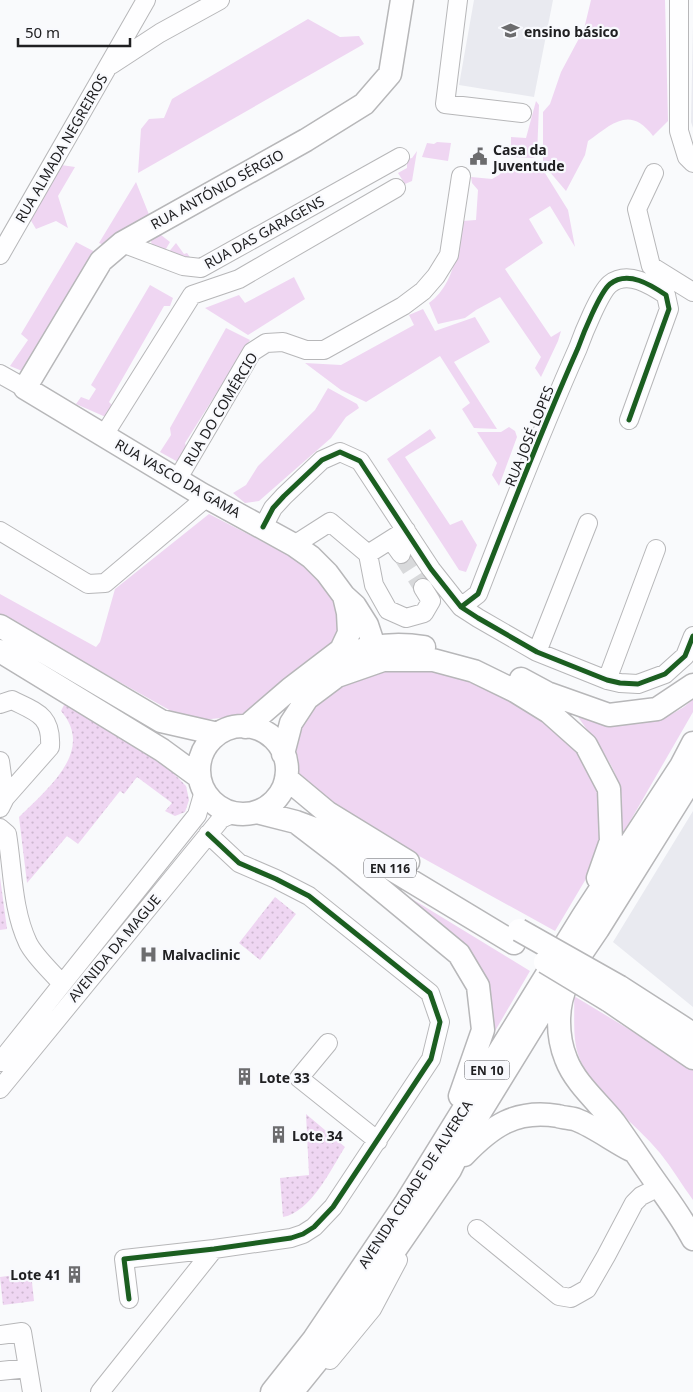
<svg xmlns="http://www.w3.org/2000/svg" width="693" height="1392" viewBox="0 0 693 1392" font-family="'Noto Sans',sans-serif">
	<defs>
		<pattern id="park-dots" width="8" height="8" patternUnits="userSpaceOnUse" patternTransform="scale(1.25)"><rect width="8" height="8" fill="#efd6f2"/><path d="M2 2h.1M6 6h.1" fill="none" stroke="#cdb7cf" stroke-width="1.8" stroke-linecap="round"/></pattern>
	</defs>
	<rect width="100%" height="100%" fill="#f9fafc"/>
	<path fill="#e9eaf0" d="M474,0H553L534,97L459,85Z
		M693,25V128L691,122Z
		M693,811V1007L613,942Z"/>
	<path fill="#efd6f2" d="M591,0H665L668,121L653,136C630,105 612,124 588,141L585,155L566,191L543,164V112L550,104L561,72L584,29Z
		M308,19L340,37L359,36L364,44L138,173L141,129L149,119L164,118L172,99Z
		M536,101L539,105L537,156L533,158L511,157V137L526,138Z
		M437,142L451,143L448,161L422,157L427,143L434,144Z
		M417,151L412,181L405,184L398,173L407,168V159L412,158Z
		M516,164L533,166L545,173L568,210L575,247L550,206L529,219L543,243L505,269L551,337L561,331L558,341L541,377L535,368L541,357L500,297L476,310L465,318L438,324L429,303C454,285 458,250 462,221L476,220L478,190L472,183L471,177L492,179L499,175L507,166Z
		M61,165L75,167L58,196L68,228L56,221L36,229L30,219Z
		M136,182L150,217L106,246L99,243Z
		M161,235L170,242L163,254L152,247L151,241L155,237Z
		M76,242L99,254L84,270L22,371L10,366L28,340L21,334Z
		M176,243L184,254L187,253L192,260L167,254Z
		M294,277L305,299L248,335L205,308L239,295L245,303Z
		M150,285L173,298L170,306H164L109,402L114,407L108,418L76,404L81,397L89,400L96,389L91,385Z
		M423,309L435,331L475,317L490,342L454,362L497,429L474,428L462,409L470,403L440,356L366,402L341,390L305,363L341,365L414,325L409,315Z
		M226,328L250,340L185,443L187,450L178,462L160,452L171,435L170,428Z
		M328,388L357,404L359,408L346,417L331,438L259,501L245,503L233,493L246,485L258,466L315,410Z
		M509,427L515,431L517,437L499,486L492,475L497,463L477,432H501Z
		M430,429L436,438L405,457L450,525L462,520L477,545L466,572L459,570L387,459Z
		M209,514L290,556L314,571L339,609V628L332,647L270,695L239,716L202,720L173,712L0,615V594L96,647L100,642L115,589Z
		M380,669L447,671L518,704L571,743L600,786L601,837L593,867L555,931L345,815L313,792L298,771L290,746L299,721L344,680Z
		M693,699V712L621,837C620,824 623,806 621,794C616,762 591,738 575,712C585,716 595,720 605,722C633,729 673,720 693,699Z
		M381,880L530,971L488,1043L485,982Z
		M574,996L693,1068V1200C682,1185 672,1168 660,1153C633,1120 595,1098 579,1057C572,1039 575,1015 574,996Z"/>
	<path fill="url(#park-dots)" d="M65,703L154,753L186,786L189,800L185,812L175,816L165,811L172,803L137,777L124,794L120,791L78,844L67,836L27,883L19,817C46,790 96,751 61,711Z
		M0,877L7,929L0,930Z
		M275,897L296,914L260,960L239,943Z
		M306,1114L345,1147C331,1169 311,1212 283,1217L280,1178L309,1175Z
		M31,1273L34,1301L3,1305L0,1277Z"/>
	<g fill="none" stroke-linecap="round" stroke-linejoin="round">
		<path stroke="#d8d9db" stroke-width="18" stroke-dasharray="18 9" stroke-linecap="butt" d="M401,554L423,588"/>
		<defs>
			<path id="minor" d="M458,0L445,104L522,113
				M679,0V131L687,157L693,163
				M111,65L160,33L220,0
				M654,173L637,209L651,266L693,292
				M122,243L183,266L201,268L400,157
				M0,255L146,0
				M0,374L25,388
				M104,435L192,295L239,279L396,188
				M177,480L252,352L266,343L283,342L306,350H324L403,306L423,291L436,276L449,255L461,176
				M263,527L273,508L284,496L322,460L340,452L360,461L431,569L461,607L478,618L537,652L607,680L620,683L638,684L665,674L685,656L693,636
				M0,531L88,584L105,583L207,497
				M391,540L401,554
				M294,545L330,522L368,554L406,530
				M368,554L374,585L388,610L406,618L424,613L431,601L423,588
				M461,607L478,594C510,511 542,429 578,348C583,334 600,292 610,284C628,270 651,285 666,295L669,309L629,420
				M537,652L588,523
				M607,680L656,549
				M0,704L12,700C36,712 52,715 50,747L5,798L0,808
				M0,761L5,798
				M0,828L7,834C13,870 12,909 28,943C35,957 52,972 62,984
				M328,1043L299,1078L378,1141
				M0,1062L197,815L204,791
				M0,1089L221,819L234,813
				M477,1229L559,1296L571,1298L587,1289L606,1256L634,1203L641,1196L659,1187
				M129,1299L124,1259L214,1249L291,1238L303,1234L314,1227L333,1207L431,1059L440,1022L430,993L309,896L276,879L239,863L208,834
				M0,1335L22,1332L32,1392
				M330,1360L372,1309L398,1260
				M0,1371L28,1368
				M100,1392L214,1249"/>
			<path id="major" d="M0,626L161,721L218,734
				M374,646L367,625L355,606L344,596L327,573L311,557L294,545L201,494L25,388L101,261L122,243L306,140L364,104L390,74L402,0
				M0,651L162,750L199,777
				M324,665C358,648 386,641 424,647
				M521,679L547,693L609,715L657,709L693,685
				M305,700L337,676L383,660H433L474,671L515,691L549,712L586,745L609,789L611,841L598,878
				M199 770a44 44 0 1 1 88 0a44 44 0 1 1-88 0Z
				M246,727L290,689L341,650L349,633L348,613L344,596
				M283,754L291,723L314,688
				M286,778L328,813L408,862
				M257,812L296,822L323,832L378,861L514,943
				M296,822L343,858L459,954L478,986L483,1030L460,1096
				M567,984C556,1006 557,1037 566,1059C575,1083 598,1102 614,1122C630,1144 644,1166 660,1188C672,1205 683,1220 693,1239
				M620,987L693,1034
				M608,1000L693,1058
				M464,1155C492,1126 516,1109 558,1116C564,1118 572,1118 577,1120C593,1126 615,1142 631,1150
				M272,1392L314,1339L405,1204L583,916L681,766L693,743
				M292,1392L326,1350L450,1170L471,1127L543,1010L598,929L693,777"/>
		</defs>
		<use href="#minor" stroke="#b7b7b9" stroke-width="20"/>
		<use href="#major" stroke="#b7b7b9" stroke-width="25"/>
		<use href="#minor" stroke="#fefeff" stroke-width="18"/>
		<use href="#major" stroke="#fefeff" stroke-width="22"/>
		<defs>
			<path id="major-bridge" d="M519,930L620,987
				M545,962L608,1000"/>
		</defs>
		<use href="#major-bridge" stroke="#b7b7b9" stroke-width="25" stroke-linecap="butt"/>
		<use href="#major-bridge" stroke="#fefeff" stroke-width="22"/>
		<defs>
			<path id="cycleway" d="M263,527L273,508L284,496L322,460L340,452L360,461L431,569L461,607L478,618L537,652L607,680L620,683L638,684L665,674L685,656L693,636
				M461,607L478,594C510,511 542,429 578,348C583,334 600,292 610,284C628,270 651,285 666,295L669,309L629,420
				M129,1299L124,1259L214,1249L291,1238L303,1234L314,1227L333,1207L431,1059L440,1022L430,993L309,896L276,879L239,863L208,834"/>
		</defs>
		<use href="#cycleway" stroke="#f8f9fd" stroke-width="8"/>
		<use href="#cycleway" stroke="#1b5e20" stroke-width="5"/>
	</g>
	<defs>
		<symbol id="school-bare" viewBox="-9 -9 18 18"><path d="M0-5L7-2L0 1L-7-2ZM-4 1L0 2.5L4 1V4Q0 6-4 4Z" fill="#6c6c6e" stroke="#f8f9fd" stroke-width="2.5" paint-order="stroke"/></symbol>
		<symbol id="civic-bare" viewBox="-9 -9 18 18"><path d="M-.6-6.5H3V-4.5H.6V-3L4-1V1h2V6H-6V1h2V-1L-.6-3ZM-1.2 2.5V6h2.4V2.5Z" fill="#6c6c6e" stroke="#f8f9fd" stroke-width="2.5" paint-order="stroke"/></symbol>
		<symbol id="hospital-bare" viewBox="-9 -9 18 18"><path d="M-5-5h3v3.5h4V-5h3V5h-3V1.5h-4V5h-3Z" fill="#6c6c6e" stroke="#f8f9fd" stroke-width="2.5" paint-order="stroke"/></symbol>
		<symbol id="building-bare" viewBox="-9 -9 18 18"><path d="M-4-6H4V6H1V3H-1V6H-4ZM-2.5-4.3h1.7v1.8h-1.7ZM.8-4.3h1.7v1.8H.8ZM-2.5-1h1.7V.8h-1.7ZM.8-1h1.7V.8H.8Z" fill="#6c6c6e" stroke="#f8f9fd" stroke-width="2.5" paint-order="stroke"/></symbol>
	</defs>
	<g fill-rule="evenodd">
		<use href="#school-bare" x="498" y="18" width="25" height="25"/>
		<use href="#civic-bare" x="466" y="144" width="25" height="25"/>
		<use href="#hospital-bare" x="136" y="942" width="25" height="25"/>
		<use href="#building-bare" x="232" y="1064" width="25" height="25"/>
		<use href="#building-bare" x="266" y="1122" width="25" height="25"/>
		<use href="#building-bare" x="62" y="1262" width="25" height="25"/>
	</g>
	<g text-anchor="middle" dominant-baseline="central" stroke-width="4.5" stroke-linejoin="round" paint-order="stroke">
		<g fill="#f8f9fd" stroke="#616164" stroke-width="1">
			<rect x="364" y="858.5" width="52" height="19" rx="4"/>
			<rect x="464.5" y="1060.5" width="45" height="19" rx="4"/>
		</g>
		<g font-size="12" font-weight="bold" fill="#202022">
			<text x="390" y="868">EN 116</text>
			<text x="487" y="1070">EN 10</text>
		</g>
		<g font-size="14" font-weight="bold" fill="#202022" stroke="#f8f9fd" text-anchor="start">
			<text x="524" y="31">ensino básico</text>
			<text x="493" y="149">Casa da<tspan x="493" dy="16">Juventude</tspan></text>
			<text x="162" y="954">Malvaclinic</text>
			<text x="259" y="1077">Lote 33</text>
			<text x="292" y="1135">Lote 34</text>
			<text x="61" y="1274" text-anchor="end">Lote 41</text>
		</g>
		<g font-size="14" fill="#202022" stroke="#f8f9fd">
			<text transform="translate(61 148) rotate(-60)">RUA ALMADA NEGREIROS</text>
			<text transform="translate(217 189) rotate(-29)">RUA ANTÓNIO SÉRGIO</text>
			<text transform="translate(264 232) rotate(-29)">RUA DAS GARAGENS</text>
			<text transform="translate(220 409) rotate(-59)">RUA DO COMÉRCIO</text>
			<text transform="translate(529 436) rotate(-68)">RUA JOSÉ LOPES</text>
			<text transform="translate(178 478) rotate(30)">RUA VASCO DA GAMA</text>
			<text transform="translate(114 948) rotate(-50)">AVENIDA DA MAGUE</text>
			<text transform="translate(415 1184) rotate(-57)">AVENIDA CIDADE DE ALVERCA</text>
		</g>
	</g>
	<path d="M18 38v8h112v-8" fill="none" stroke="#202022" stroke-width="2.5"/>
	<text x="25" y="38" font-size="15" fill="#202022" stroke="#f8f9fd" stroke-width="4" paint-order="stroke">50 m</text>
</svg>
